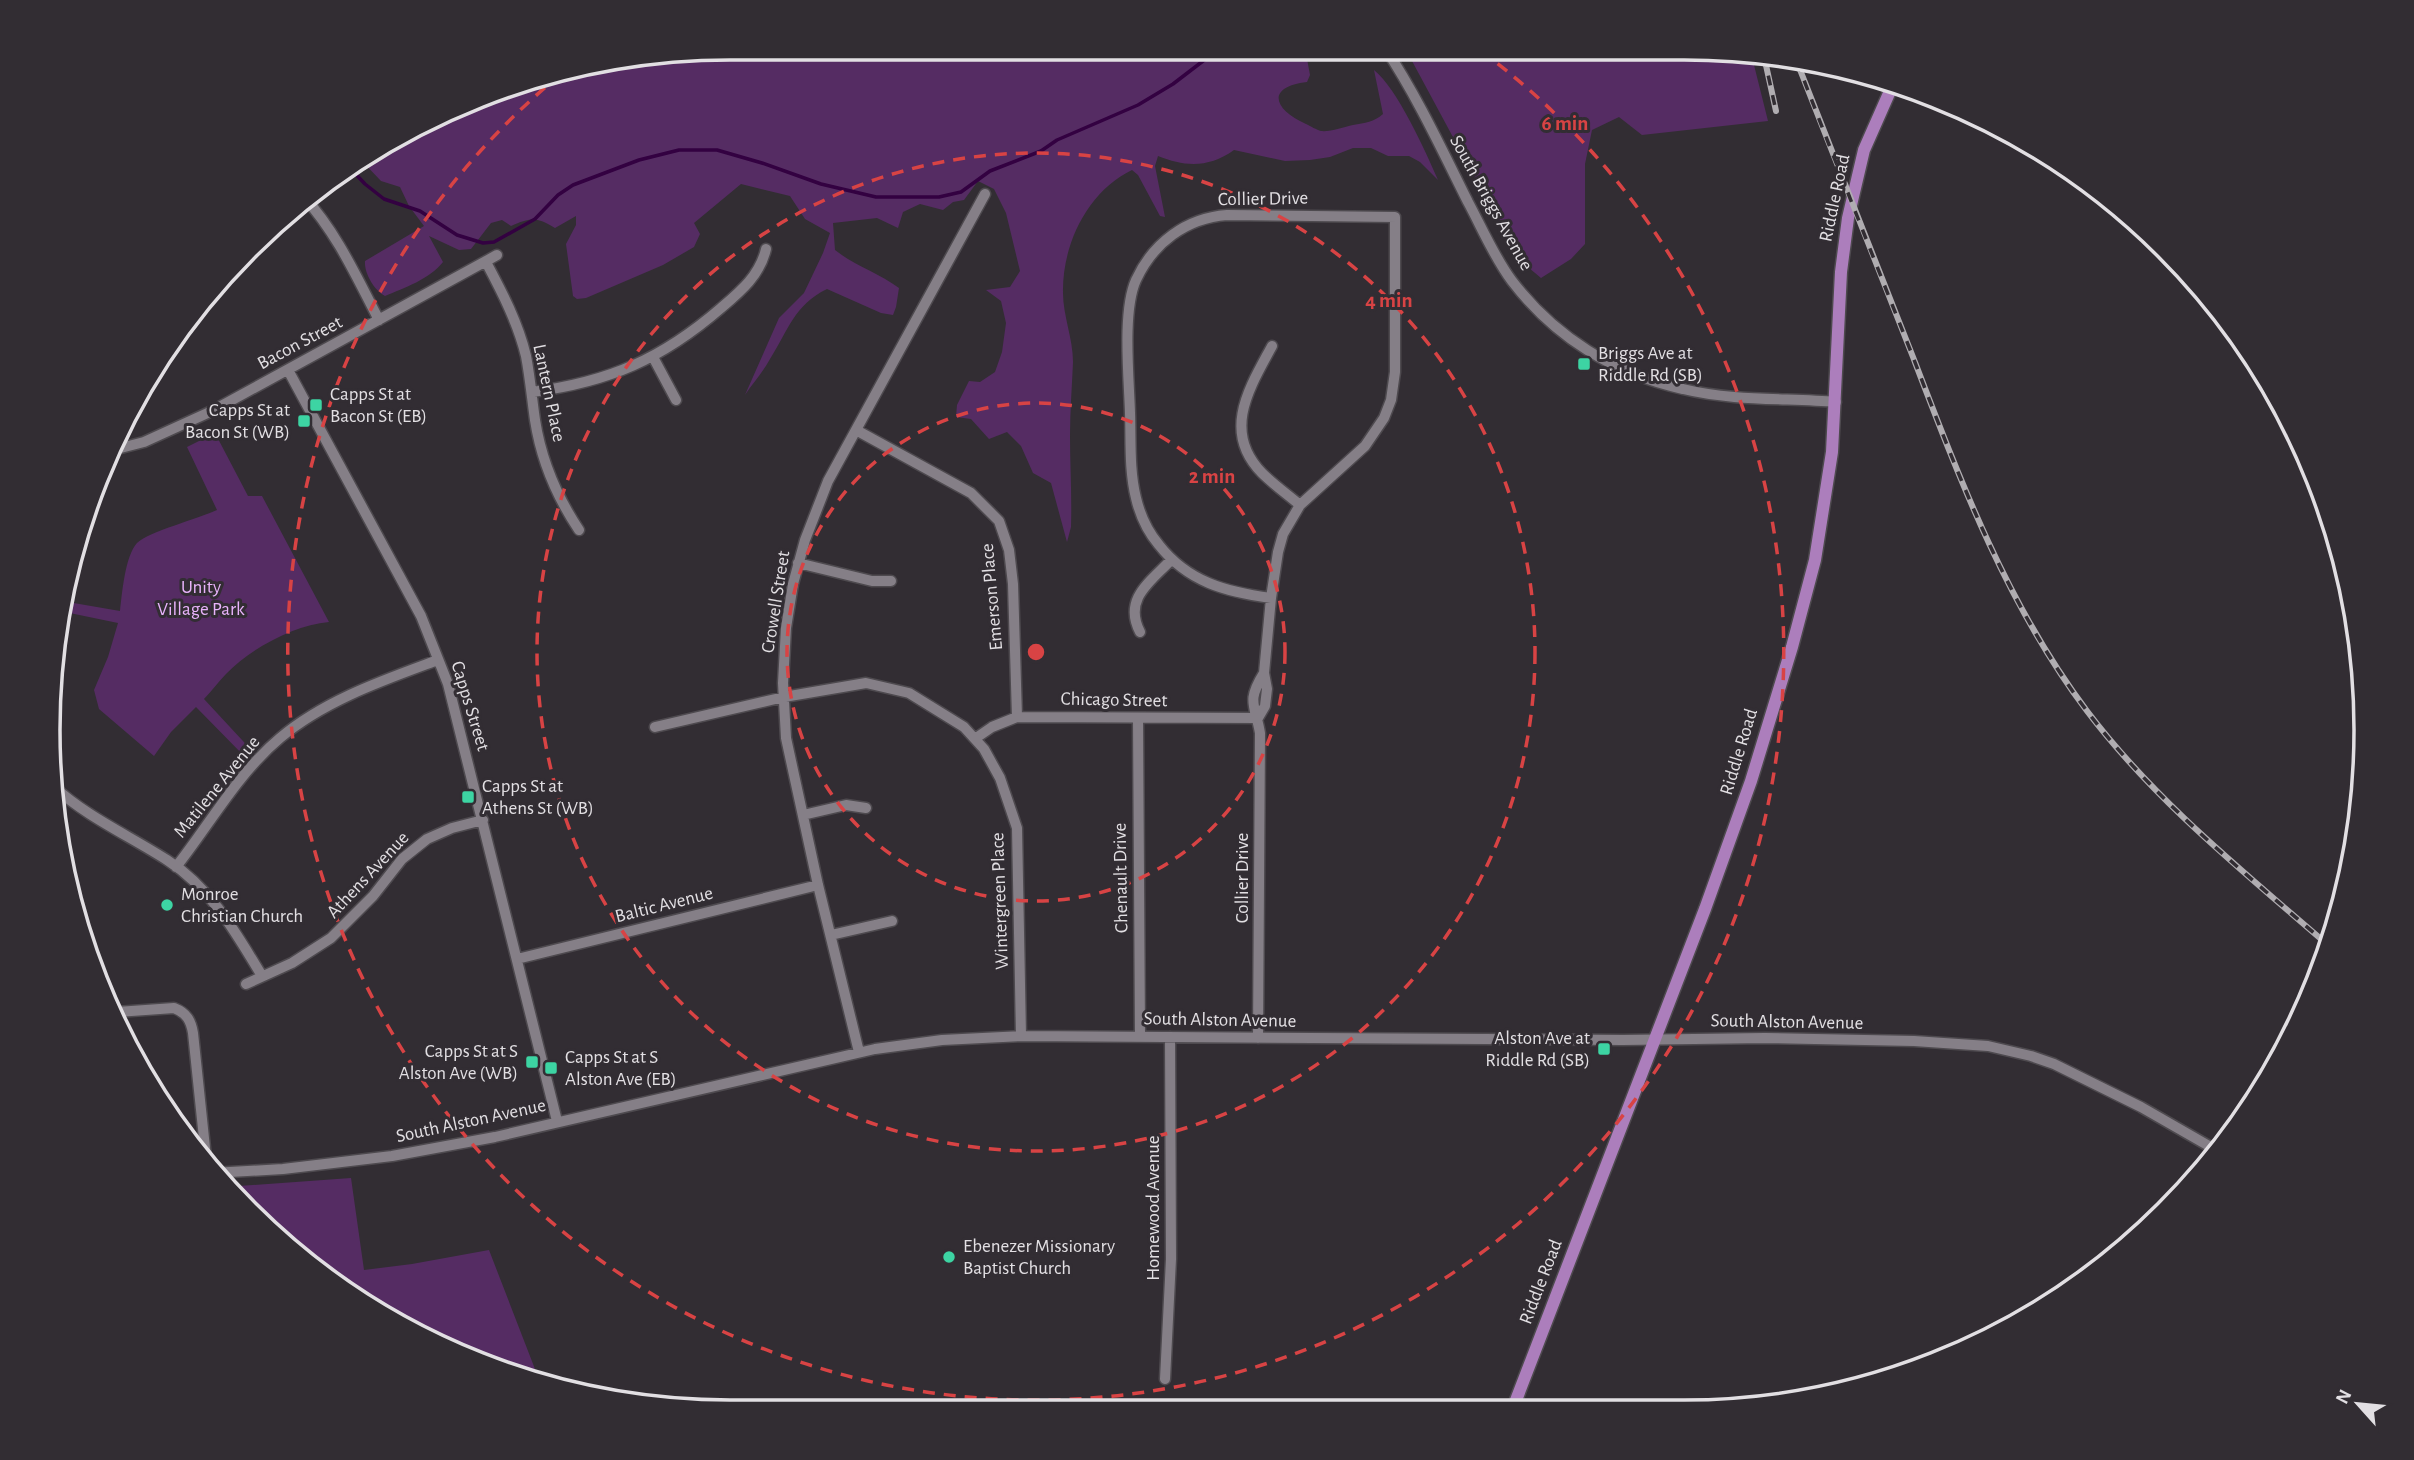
<svg xmlns="http://www.w3.org/2000/svg" width="2414" height="1460" viewBox="0 0 2414 1460" font-family="'Alegreya Sans',sans-serif">
	<rect width="100%" height="100%" fill="#322d33"/>
	<path fill="#552c63" d="M730,47L1305,48L1310,75L1307,82C1265,87 1274,110 1306,124C1310,126 1317,130 1321,131C1330,132 1344,127 1353,125C1365,123 1374,122 1383,114L1374,70C1397,88 1426,152 1438,180L1420,162L1409,156H1388L1371,148H1353L1330,157L1310,160L1285,161L1234,150C1209,168 1185,167 1158,156L1155,166L1165,217L1160,216L1138,175L1132,170C1088,191 1062,244 1063,293C1063,316 1073,338 1073,362C1072,386 1070,411 1070,436C1070,466 1072,496 1071,527L1067,542L1051,483L1033,473L1021,446L1007,432L989,439L971,419L956,417L957,405L969,381L980,382L995,372L1002,352L1006,323L1001,301L986,290L1010,287L1020,271L1006,213L994,189L978,181L964,200L953,202L943,210L920,204L903,212L898,228L877,218L833,223L835,250C855,266 879,273 899,288L896,307L893,315L881,313L827,289C794,305 788,331 770,359C763,372 753,383 745,395L779,318L804,293L823,253L830,233L805,219L790,196L741,184L694,223L700,234L694,247L663,265L586,298L577,299L573,296L566,244L576,225V216L555,228C537,217 531,217 511,226L502,220L491,223L471,249L459,250L429,236L443,262C430,279 404,288 385,296C374,290 364,273 365,261L424,226L409,206L400,187L381,181L361,160L428,118L511,83Z
		M1405,48L1729,49L1751,53L1768,121L1642,135L1619,117L1592,130L1585,164V244L1571,259L1541,278L1522,262L1503,230Z
		M215,433L248,496H262L329,622C294,625 250,649 226,674C218,682 212,691 204,699L255,754L248,760L196,707L171,732L154,756L99,709L94,690L108,657L118,623L60,611L62,601L120,611C122,594 125,556 137,543C148,532 200,518 217,510L187,447Z
		M351,1178L364,1270L412,1264L489,1250L540,1382L510,1376L350,1297L248,1213L225,1187Z"/>
	<g fill="none" stroke-linecap="round" stroke-linejoin="round">
		<path stroke="#330141" stroke-width="3.5" d="M349,167L365,184L384,199L420,211L457,235L483,243L494,242L535,219L558,195L573,185L639,160L679,150H717L762,163L821,184L876,197H939L961,192L990,171L1041,151L1057,140L1138,105L1173,84L1220,48"/>
		<defs>
			<path id="minor" d="M1385,48C1417,96 1442,150 1468,202C1482,228 1494,257 1512,281C1555,337 1614,374 1683,389C1732,401 1786,398 1836,402
				M304,197C337,233 357,278 379,320
				M486,262C502,292 518,323 526,356C530,377 532,399 535,420C541,459 557,497 579,530
				M1272,346C1250,387 1221,431 1262,473C1273,484 1287,494 1300,505
				M653,357L676,400
				M288,370L421,616L448,684L557,1121
				M532,392C609,382 662,359 721,308C741,291 760,275 766,249
				M856,430L971,493L999,521L1009,550L1013,584L1017,717
				M113,450L144,442L212,411L497,255
				M798,563L872,581H891
				M1140,632C1123,599 1150,582 1171,560
				M1258,718L1265,706L1267,689L1264,673L1271,598L1278,552L1283,534L1300,505L1365,446L1384,418L1391,400L1395,372V217L1227,215C1186,218 1153,243 1136,280C1122,311 1129,378 1130,413C1131,440 1129,470 1136,498C1140,515 1148,532 1159,545C1188,582 1226,592 1271,598
				M1138,719L1140,1037
				M655,727L784,697L866,683L909,693L964,727L984,749L1000,778L1017,828L1021,1036
				M976,738L992,727L1017,717L1258,718
				M53,786C87,817 128,835 167,860C211,888 236,933 262,976
				M803,815L846,805L866,808
				M176,867C210,824 238,773 280,738C325,700 384,680 438,660
				M831,935L892,921
				M517,959L818,885
				M246,984L292,963L331,938L373,896L402,859L427,839L452,828L483,820
				M117,1012L174,1008C187,1013 191,1021 193,1033L207,1167
				M1258,1038L1260,733C1255,704 1246,702 1264,673
				M859,1052L818,885L786,738L783,683L786,628L793,584L805,540L828,481L985,194
				M212,1173L283,1169L392,1156L495,1137L875,1049L942,1040L1021,1036L1623,1040L1765,1038L1914,1041L1988,1046L2031,1056L2054,1064L2141,1107L2216,1150
				M1165,1379L1171,1259L1170,1037"/>
			<path id="major" d="M1513,1408L1705,909L1751,781L1792,647L1815,560L1832,452L1841,272L1848,218L1864,150L1894,82"/>
		</defs>
		<use href="#minor" stroke="#4e4a4f" stroke-width="13"/>
		<use href="#major" stroke="#4e4a4f" stroke-width="15"/>
		<use href="#minor" stroke="#857f87" stroke-width="10"/>
		<use href="#major" stroke="#ac7ebc" stroke-width="12"/>
		<defs>
			<path id="rail" d="M1764,56L1776,111
				M1797,62C1835,161 1874,259 1913,357C1960,480 2007,605 2087,711C2155,801 2244,872 2329,946"/>
		</defs>
		<use href="#rail" stroke="#b0adb1" stroke-width="6"/>
		<use href="#rail" stroke="#322d33" stroke-width="3.5" stroke-dasharray="10" stroke-linecap="butt"/>
	</g>
	<g fill="none" stroke="#d84344" stroke-width="3.5" stroke-dasharray="12 9">
		<circle cx="1036" cy="652" r="249"/>
		<circle cx="1036" cy="652" r="499"/>
		<path d="M1481 51A748 748 0 1 1 555 79"/>
	</g>
	<g fill="#3dd4a3" stroke="#322d33" stroke-width="2.5">
		<rect x="1577" y="357" width="14" height="14" rx="3.5"/>
		<rect x="309" y="398" width="14" height="14" rx="3.5"/>
		<rect x="297" y="414" width="14" height="14" rx="3.5"/>
		<rect x="461" y="790" width="14" height="14" rx="3.5"/>
		<circle cx="167" cy="905" r="7"/>
		<rect x="1597" y="1042" width="14" height="14" rx="3.5"/>
		<rect x="525" y="1055" width="14" height="14" rx="3.5"/>
		<rect x="544" y="1061" width="14" height="14" rx="3.5"/>
		<circle cx="949" cy="1257" r="7"/>
	</g>
	<g text-anchor="middle" dominant-baseline="central" stroke-width="6" stroke-linejoin="round" paint-order="stroke">
		<g font-size="19" fill="#e2dfe3" stroke="#322d33">
			<text transform="translate(1835 198) rotate(-78)">Riddle Road</text>
			<text transform="translate(1263 199) rotate(-1)">Collier Drive</text>
			<text transform="translate(1491 203) rotate(61)">South Briggs Avenue</text>
			<text transform="translate(300 343) rotate(-28)">Bacon Street</text>
			<text transform="translate(549 393) rotate(78)">Lantern Place</text>
			<text transform="translate(992 597) rotate(-95)">Emerson Place</text>
			<text transform="translate(776 602) rotate(-81)">Crowell Street</text>
			<text transform="translate(1114 700) rotate(1)">Chicago Street</text>
			<text transform="translate(470 706) rotate(73)">Capps Street</text>
			<text transform="translate(1739 752) rotate(-73)">Riddle Road</text>
			<text transform="translate(217 787) rotate(-51)">Matilene Avenue</text>
			<text transform="translate(368 875) rotate(-47)">Athens Avenue</text>
			<text transform="translate(1121 878) rotate(-91)">Chenault Drive</text>
			<text transform="translate(1242 878) rotate(-90)">Collier Drive</text>
			<text transform="translate(1000 901) rotate(-92)">Wintergreen Place</text>
			<text transform="translate(664 905) rotate(-14)">Baltic Avenue</text>
			<text transform="translate(1220 1020) rotate(1)">South Alston Avenue</text>
			<text transform="translate(1787 1022) rotate(1)">South Alston Avenue</text>
			<text transform="translate(471 1121) rotate(-12)">South Alston Avenue</text>
			<text transform="translate(1153 1208) rotate(-90)">Homewood Avenue</text>
			<text transform="translate(1541 1282) rotate(-69)">Riddle Road</text>
		</g>
		<g font-size="19" fill="#e2dfe3" stroke="#322d33" text-anchor="start">
			<text x="1598" y="353">Briggs Ave at<tspan x="1598" dy="22">Riddle Rd (SB)</tspan></text>
			<text x="330" y="394">Capps St at<tspan x="330" dy="22">Bacon St (EB)</tspan></text>
			<text x="290" y="410" text-anchor="end">Capps St at<tspan x="290" dy="22">Bacon St (WB)</tspan></text>
			<text x="482" y="786">Capps St at<tspan x="482" dy="22">Athens St (WB)</tspan></text>
			<text x="181" y="894">Monroe<tspan x="181" dy="22">Christian Church</tspan></text>
			<text x="1590" y="1038" text-anchor="end">Alston Ave at<tspan x="1590" dy="22">Riddle Rd (SB)</tspan></text>
			<text x="518" y="1051" text-anchor="end">Capps St at S<tspan x="518" dy="22">Alston Ave (WB)</tspan></text>
			<text x="565" y="1057">Capps St at S<tspan x="565" dy="22">Alston Ave (EB)</tspan></text>
			<text x="963" y="1246">Ebenezer Missionary<tspan x="963" dy="22">Baptist Church</tspan></text>
		</g>
		<g font-size="19" fill="#e9b3fc" stroke="#322d33">
			<text x="201" y="587">Unity<tspan x="201" dy="22">Village Park</tspan></text>
		</g>
	</g>
	<path d="M0 0H2414V1460H0ZM730 60H1684A670 670 0 0 1 2354 730V730A670 670 0 0 1 1684 1400H730A670 670 0 0 1 60 730V730A670 670 0 0 1 730 60Z" fill="#322d33" fill-rule="evenodd"/>
	<path fill="none" stroke="#e2dfe3" stroke-width="3.5" d="M730 60H1684A670 670 0 0 1 2354 730V730A670 670 0 0 1 1684 1400H730A670 670 0 0 1 60 730V730A670 670 0 0 1 730 60Z"/>
	<circle cx="1036" cy="652" r="10" fill="#d84344" stroke="#322d33" stroke-width="3.5"/>
	<g font-size="21" text-anchor="middle" font-weight="bold" fill="#d84344" stroke="#322d33" stroke-width="6" stroke-linejoin="round" paint-order="stroke">
		<text x="1565" y="130">6 min</text>
		<text x="1389" y="307">4 min</text>
		<text x="1212" y="483">2 min</text>
	</g>
	<g transform="translate(2358 1404) rotate(297)" stroke="#322d33" stroke-width="5" paint-order="stroke">
	<path d="M0-5L12 26L0 18L-12 26Z" fill="#e2dfe3"/>
	<text y="-10" font-size="19" font-weight="bold" text-anchor="middle" fill="#e2dfe3">N</text>
	</g>
</svg>
